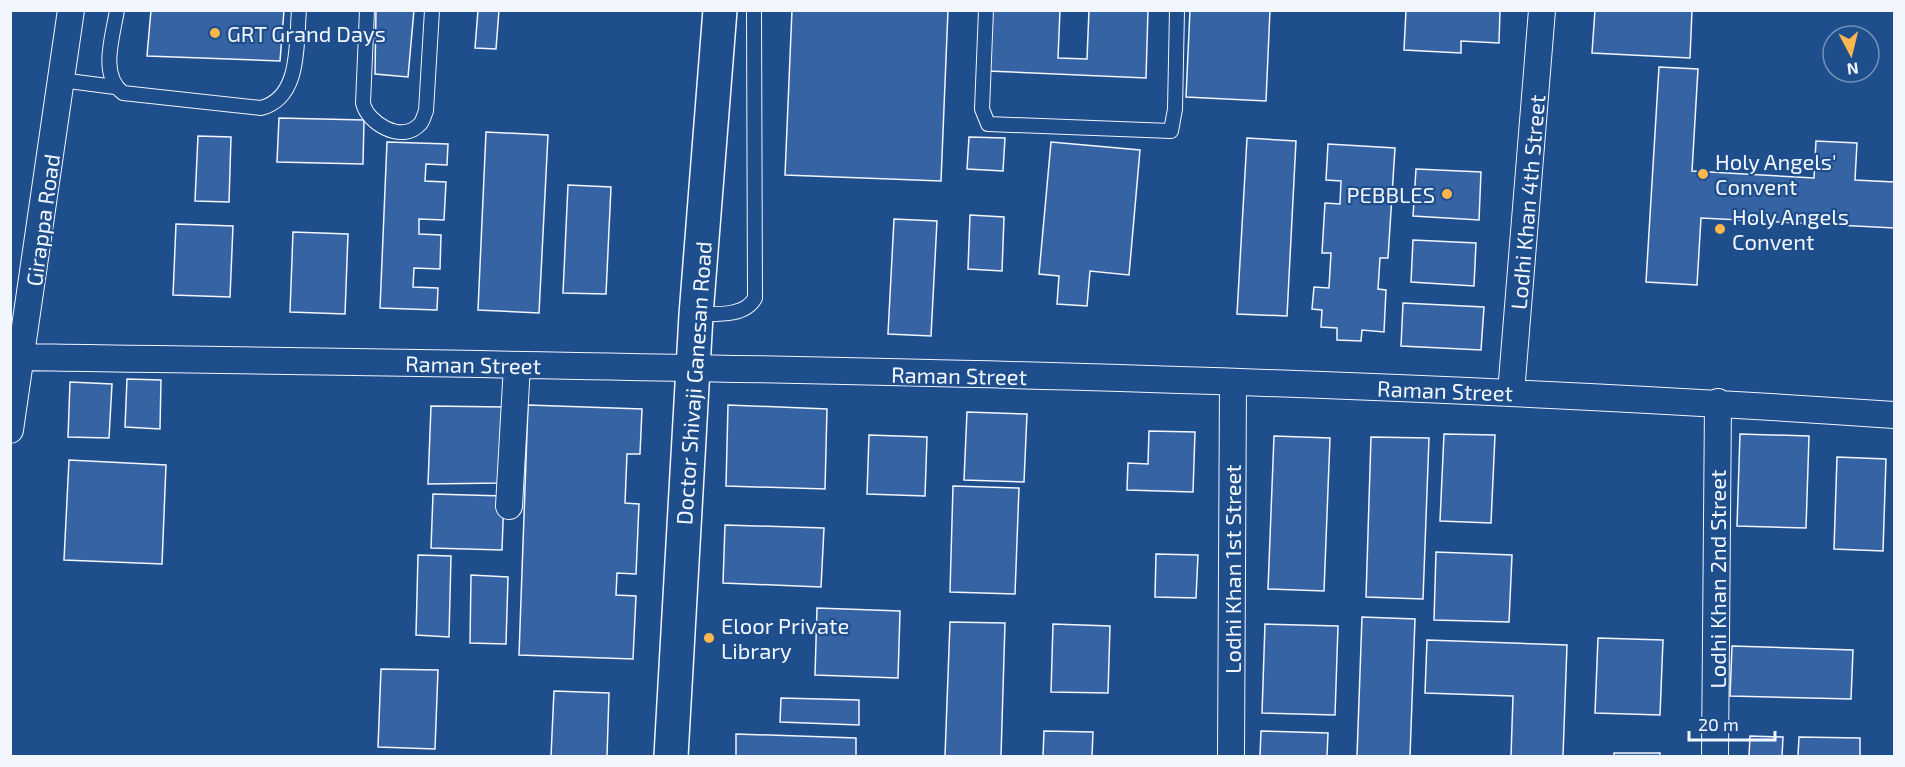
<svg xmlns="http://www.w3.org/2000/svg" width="1905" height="767" viewBox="0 0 1905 767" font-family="'Exo 2',sans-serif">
	<rect width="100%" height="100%" fill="#1f4e8c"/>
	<path fill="#3563a3" stroke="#f2f6ff" stroke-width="1.5" d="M151,10H284L280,61L147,56Z
		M376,10H414L408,77L375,74Z
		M478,10H499L496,49L475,48Z
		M792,10H948L941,181L785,175Z
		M991,10H1060L1058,58L1087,59L1089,10H1148L1146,78L988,71Z
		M1190,10H1270L1266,101L1186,97Z
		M1406,10H1500L1499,43L1461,41V53L1404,50Z
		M1595,10H1692L1690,58L1592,53Z
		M1659,67L1698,69L1692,171L1814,178L1816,141L1857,143L1855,180L1894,182V228L1701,218L1697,285L1646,282Z
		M279,118L364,120L363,164L277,162Z
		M486,132L548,135L539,313L478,310Z
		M198,136L231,137L229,202L195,201Z
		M969,137L1005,138L1003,171L967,169Z
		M1247,138L1296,141L1287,316L1237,314Z
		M387,142L448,144L447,165L426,164L425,181L446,182L444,220L419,219V234L441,235L440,269L414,268L413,287L438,288L437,310L380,308Z
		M1051,142L1140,150L1129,275L1090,271L1087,306L1057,304L1059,276L1039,274Z
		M1328,144L1395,148L1388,258H1380L1378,289L1386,290L1384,332L1362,330L1361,341L1337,340V328L1321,327L1322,310L1312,309L1314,287L1329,288L1331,253H1322L1325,203L1340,204L1341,181L1326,180Z
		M1416,169L1481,172L1479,220L1413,216Z
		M568,185L611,187L606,294L563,293Z
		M970,215L1004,217L1002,271L968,269Z
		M894,219L937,221L931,336L888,334Z
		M176,224L233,226L230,297L173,295Z
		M293,232L348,234L345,314L290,312Z
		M1413,240L1476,243L1474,286L1411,282Z
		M1403,303L1484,307L1481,350L1401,346Z
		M127,379L161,380L160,429L125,427Z
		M70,382L112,384L109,438L68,437Z
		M528,405L642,409L640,454H627L625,503L639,504L636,574L617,573L616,595L636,596L633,659L519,655Z
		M728,405L827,409L825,489L726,486Z
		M431,406L504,407L499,483L428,484Z
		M967,412L1027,414L1024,482L964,480Z
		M1149,431L1195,432L1193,492L1127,490L1128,463L1148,464Z
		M1444,434L1495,435L1491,523L1440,521Z
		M1740,434L1809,436L1806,528L1737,526Z
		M869,435L927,437L925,496L867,494Z
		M1274,436L1330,438L1324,591L1268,589Z
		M1371,437L1429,438L1423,599L1366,597Z
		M1837,457L1886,459L1883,551L1834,549Z
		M69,460L166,465L162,564L64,560Z
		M953,486L1019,488L1015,594L950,592Z
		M433,494L504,496L502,550L431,548Z
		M725,525L824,528L821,587L723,583Z
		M1436,552L1512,555L1509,622L1434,620Z
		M1156,554L1198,555L1196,598L1155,597Z
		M418,555L451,556L449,637L416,635Z
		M471,575L508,577L506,644L470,643Z
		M817,608L900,611L898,678L815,675Z
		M1362,617L1415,619L1410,756H1357Z
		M950,622L1005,623L1001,756H945Z
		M1053,624L1110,626L1108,693L1051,692Z
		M1265,624L1338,626L1335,715L1262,713Z
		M1598,638L1663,640L1660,715L1595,713Z
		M1427,640L1567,645L1563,756H1511L1513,696L1425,693Z
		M1732,646L1853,650L1851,699L1730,696Z
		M381,669L438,670L435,749L378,747Z
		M554,691L609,693L607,756H551Z
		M781,698L859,700V725L780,722Z
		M1044,731L1093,732L1092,756H1043Z
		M1261,731L1328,733L1327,756H1260Z
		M736,734L856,738V756H736Z
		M1750,736L1783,737L1782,756H1749Z
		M1799,737L1860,738V756H1798Z
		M1614,753H1660V756H1614Z"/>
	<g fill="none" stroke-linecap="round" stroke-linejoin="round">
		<defs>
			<path id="lane" d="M117,10C113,36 99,75 123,93L261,108C301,98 296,44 299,10
				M367,10L363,103C367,123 402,144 420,124C423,121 424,115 426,111L432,10
				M986,10L982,109L988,124L1171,131L1175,109L1177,10
				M61,80L115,87
				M696,314C715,314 745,317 755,298L754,10"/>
			<path id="street" d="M23,357C647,367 1272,372 1894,415
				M1511,393L1542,10
				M10,430L71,10
				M509,506L517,365
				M1231,756L1233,382
				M1715,756L1718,402"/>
			<path id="secondary" d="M671,756L696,315L720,10"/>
		</defs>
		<use href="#lane" stroke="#f2f6ff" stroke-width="16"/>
		<use href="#street" stroke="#f2f6ff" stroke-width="28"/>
		<use href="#secondary" stroke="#f2f6ff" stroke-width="36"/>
		<use href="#lane" stroke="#1f4e8c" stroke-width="14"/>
		<use href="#street" stroke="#1f4e8c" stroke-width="26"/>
		<use href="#secondary" stroke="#1f4e8c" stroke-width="33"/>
	</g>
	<g fill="#ffb74d" stroke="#1f4e8c" stroke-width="2">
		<circle cx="215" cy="33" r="6"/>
		<circle cx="1703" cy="174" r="6"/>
		<circle cx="1447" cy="194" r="6"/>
		<circle cx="1720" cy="229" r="6"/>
		<circle cx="709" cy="638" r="6"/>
	</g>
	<g text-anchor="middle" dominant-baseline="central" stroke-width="4.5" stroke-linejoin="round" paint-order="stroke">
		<g font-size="22" fill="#f2f6ff" stroke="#1f4e8c" text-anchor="start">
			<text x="227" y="33">GRT Grand Days</text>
			<text x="1715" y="161">Holy Angels'<tspan x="1715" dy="25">Convent</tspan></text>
			<text x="1435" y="194" text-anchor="end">PEBBLES</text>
			<text x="1732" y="216">Holy Angels<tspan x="1732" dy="25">Convent</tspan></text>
			<text x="721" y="625">Eloor Private<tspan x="721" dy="25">Library</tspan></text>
		</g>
		<g font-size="22" fill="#f2f6ff" stroke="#1f4e8c">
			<text transform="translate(1527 202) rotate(-85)">Lodhi Khan 4th Street</text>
			<text transform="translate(42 220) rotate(-82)">Girappa Road</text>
			<text transform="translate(473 364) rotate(1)">Raman Street</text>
			<text transform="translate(959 375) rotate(1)">Raman Street</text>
			<text transform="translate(693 383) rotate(-86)">Doctor Shivaji Ganesan Road</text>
			<text transform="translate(1445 390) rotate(2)">Raman Street</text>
			<text transform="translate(1232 569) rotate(-90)">Lodhi Khan 1st Street</text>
			<text transform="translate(1717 579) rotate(-90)">Lodhi Khan 2nd Street</text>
		</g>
	</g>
	<rect width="1905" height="767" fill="none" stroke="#f2f6ff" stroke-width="24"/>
	<g transform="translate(1851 54) rotate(173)"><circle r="28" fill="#1f4e8c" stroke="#7391ba" stroke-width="1.5"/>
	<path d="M0-4.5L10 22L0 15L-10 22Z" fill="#ffb74d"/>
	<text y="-9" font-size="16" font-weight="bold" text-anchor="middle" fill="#f2f6ff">N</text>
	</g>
	<path d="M1689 731v9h86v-9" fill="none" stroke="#f2f6ff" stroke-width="3"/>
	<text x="1698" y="731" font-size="18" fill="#f2f6ff" stroke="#1f4e8c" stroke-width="4.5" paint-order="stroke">20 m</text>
</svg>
